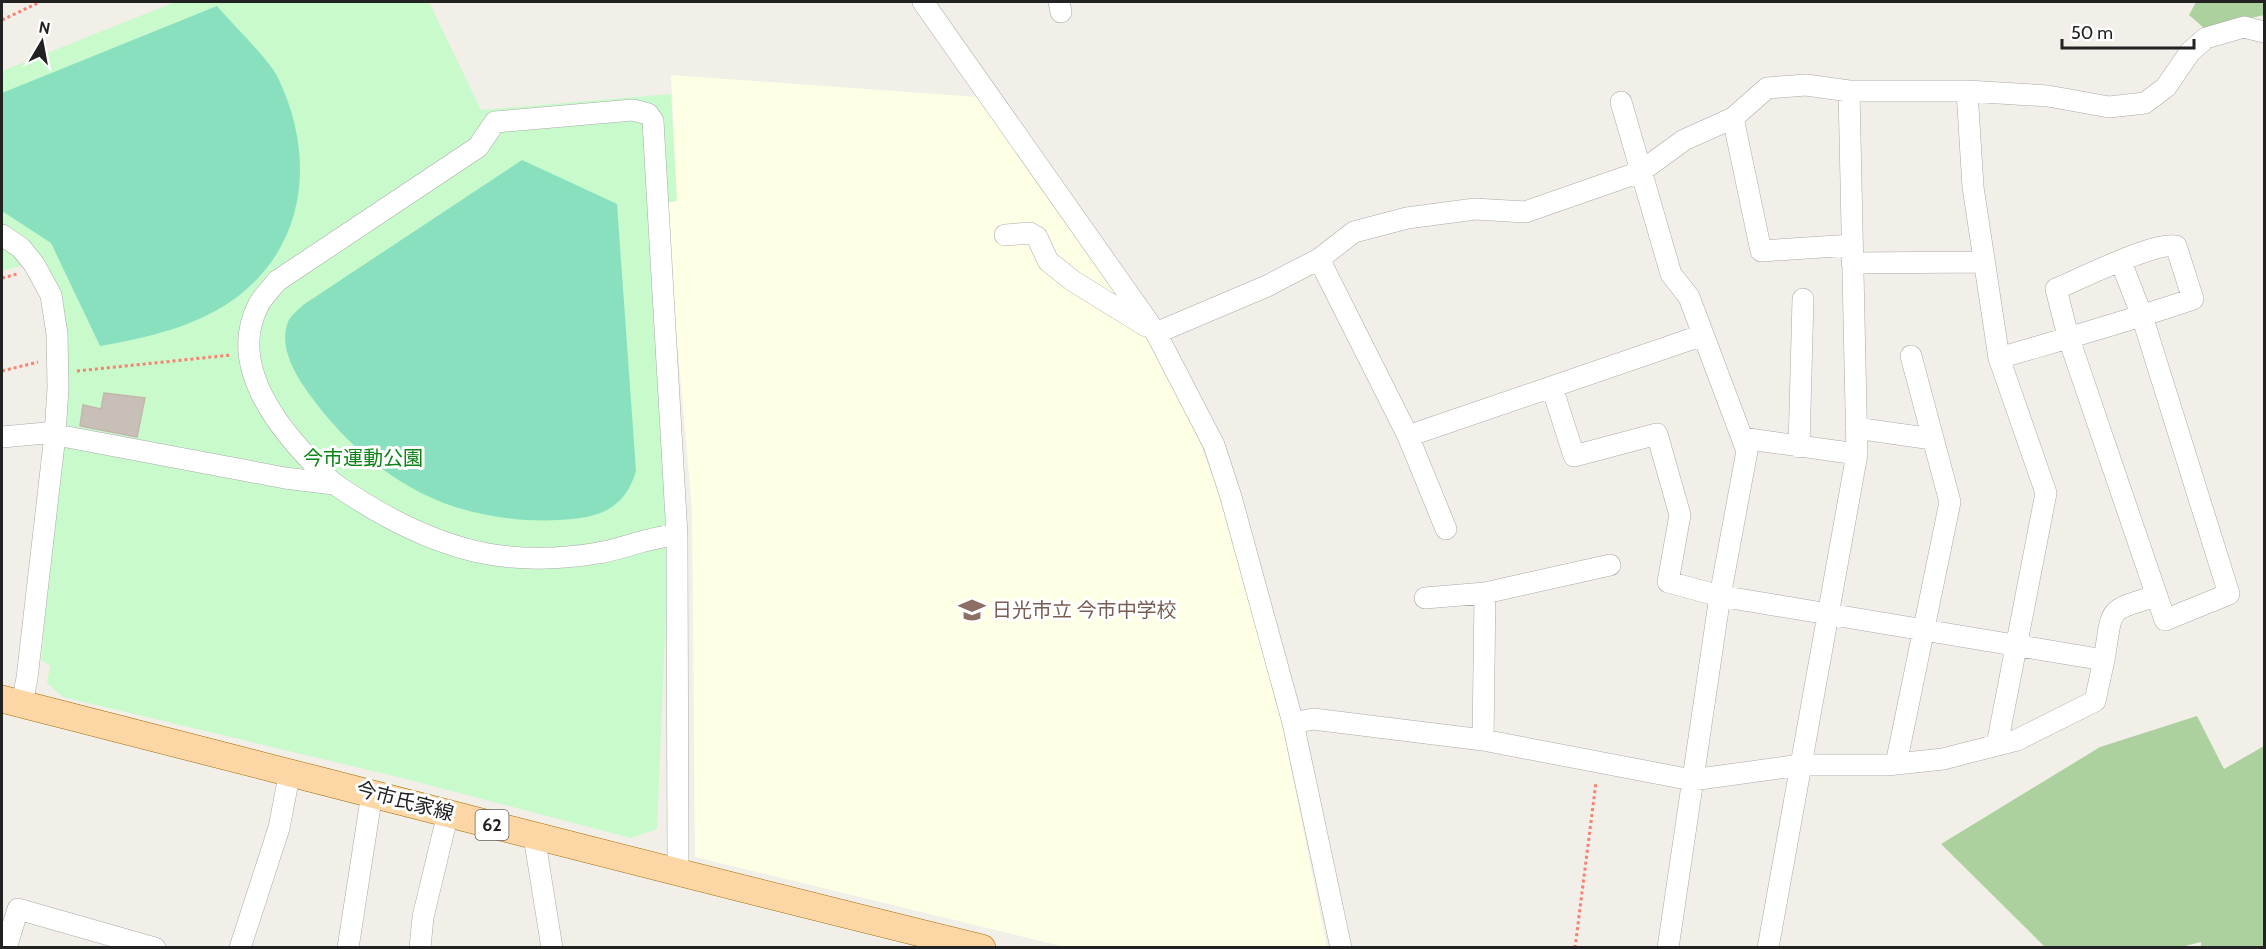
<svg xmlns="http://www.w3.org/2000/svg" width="2266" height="949" viewBox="0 0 2266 949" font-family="Cabin,'Noto Sans JP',sans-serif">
	<rect width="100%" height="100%" fill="#f2efe9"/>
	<path fill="#ffffe5" d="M671,75L977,97L1118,287L1113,293L1154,348L1191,420L1217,488L1279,710L1327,947H1065L695,857L692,510L665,203L677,201Z"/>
	<path fill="#add19e" d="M2196,2H2264V15L2205,29L2189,15Z
		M2197,716L2224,769L2264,746V947H2201V942L2177,948L2045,947L1941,844L2100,747Z"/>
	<path fill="#c8facc" d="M175,2H429L481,110L671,94L677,201L665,203L668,563L657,829L631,838L402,778L63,697L47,683L50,666L41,660L61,460L47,327L41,293L24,265L2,271V71Z"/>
	<path fill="#88e0be" d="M217,6C232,24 271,61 279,80C315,156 307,244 237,297C199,326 146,338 100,346L51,243L2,211V93Z
		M522,160L617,204L636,471C624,511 597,518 559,520C524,522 488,517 455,507C391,486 337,437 301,382C290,365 280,342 288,322C290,316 298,310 303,305Z"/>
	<path fill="#c7bfb8" stroke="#c4b6ab" stroke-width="1.5" d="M104,393L145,398L137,437L80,426L83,405L101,409Z"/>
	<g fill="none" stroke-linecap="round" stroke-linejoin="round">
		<defs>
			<path id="minor" d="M923,2L1156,333L1214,445L1231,497L1293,723L1341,948
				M1059,2L1061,12
				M1967,91L1973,187L1999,358L2046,493L1997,745
				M1621,102L1671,274L1689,297L1747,451L1720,596L1668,948
				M1733,118L1761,251L1852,245
				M2,235L21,248L34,264L51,295L57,334L58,388L55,435L27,678L22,704
				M1005,235L1030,233L1037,237L1048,261L1073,281L1146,326
				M1319,259L1408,436L1446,529
				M1852,263L1984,262
				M1156,333L1267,286L1319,259L1354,232L1407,218L1475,209L1525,212L1640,172L1684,140L1733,118L1767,88L1806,85L1849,91H1967L2048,96L2109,107L2145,103L2166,87L2190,52L2206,38L2244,27L2264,32
				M1999,358C2064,339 2129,321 2193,299L2176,246C2155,241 2080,279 2056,289L2068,336L2165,620L2229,594L2142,316L2121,262
				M1552,387L1574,456L1657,434L1680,515L1668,582L1720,596L2104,660C2113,607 2105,611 2157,596
				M1856,428L1932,439
				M1408,436L1703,335
				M2,437L46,433L285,478L334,484
				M1742,438L1857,454
				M1799,447L1803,299
				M677,535C646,537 625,549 598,553C563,559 523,560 488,554C433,544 381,516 336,485C327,479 320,470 313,463C275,424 229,363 258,306C262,297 271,289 277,281L478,147L495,122L633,110L648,114L653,121L677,535L678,874
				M1425,598L1485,593L1610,565
				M1293,723L1313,719L1483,740L1692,780L1800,765H1887L1943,759L2017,740L2095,701L2104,660
				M1483,740L1485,593
				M1896,764L1950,502L1911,356
				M534,836L552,948
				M6,948L18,909L155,948
				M240,948L279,828L290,771
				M348,948L372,793
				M420,948L423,917L448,813
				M1768,948L1857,454L1849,91"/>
			<path id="major" d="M2,699C328,782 654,868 982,948"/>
		</defs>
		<use href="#minor" stroke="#a9a9a9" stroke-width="22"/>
		<use href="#major" stroke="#a06b00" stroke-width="28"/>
		<path stroke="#fa8072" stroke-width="3" stroke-dasharray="3 3" stroke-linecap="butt" d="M2,20L40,2
			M2,278L17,274
			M2,371L38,362
			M77,371L231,355
			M1575,948L1596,782"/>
		<use href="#minor" stroke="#fff" stroke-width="21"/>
		<use href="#major" stroke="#fcd6a4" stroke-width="27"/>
	</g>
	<defs>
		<symbol id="school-bare" viewBox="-9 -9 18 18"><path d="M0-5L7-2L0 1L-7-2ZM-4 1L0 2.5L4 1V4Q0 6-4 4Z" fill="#8d6e63" stroke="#fff" stroke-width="2.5" paint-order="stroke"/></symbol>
	</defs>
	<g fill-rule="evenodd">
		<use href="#school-bare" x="953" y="591" width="38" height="38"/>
	</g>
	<g text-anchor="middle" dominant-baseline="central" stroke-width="6" stroke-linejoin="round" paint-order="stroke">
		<rect fill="#fff" stroke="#646464" stroke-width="1.5" x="475.5" y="810" width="33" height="30" rx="4.5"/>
		<g font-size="18" font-weight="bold" fill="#222">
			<text x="492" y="825">62</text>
		</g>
		<g font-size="20" fill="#0c8416" stroke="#fff">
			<text x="363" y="458">今市運動公園</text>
		</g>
		<g font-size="20" fill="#785e54" stroke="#fff" text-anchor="start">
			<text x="992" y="610">日光市立 今市中学校</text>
		</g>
		<g font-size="20" fill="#222" stroke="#fff">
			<text transform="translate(405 801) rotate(15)">今市氏家線</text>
		</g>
	</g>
	<rect width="2266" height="949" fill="none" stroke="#222222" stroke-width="6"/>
	<g transform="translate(42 42) rotate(10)" stroke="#ffffff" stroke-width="4.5" paint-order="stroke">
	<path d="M0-4.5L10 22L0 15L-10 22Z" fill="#222222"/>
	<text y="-9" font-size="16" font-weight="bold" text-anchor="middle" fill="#222222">N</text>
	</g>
	<path d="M2062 39v9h132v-9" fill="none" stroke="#222222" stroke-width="3"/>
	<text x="2071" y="39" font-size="18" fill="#222222" stroke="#ffffff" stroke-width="4.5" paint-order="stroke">50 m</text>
</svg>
